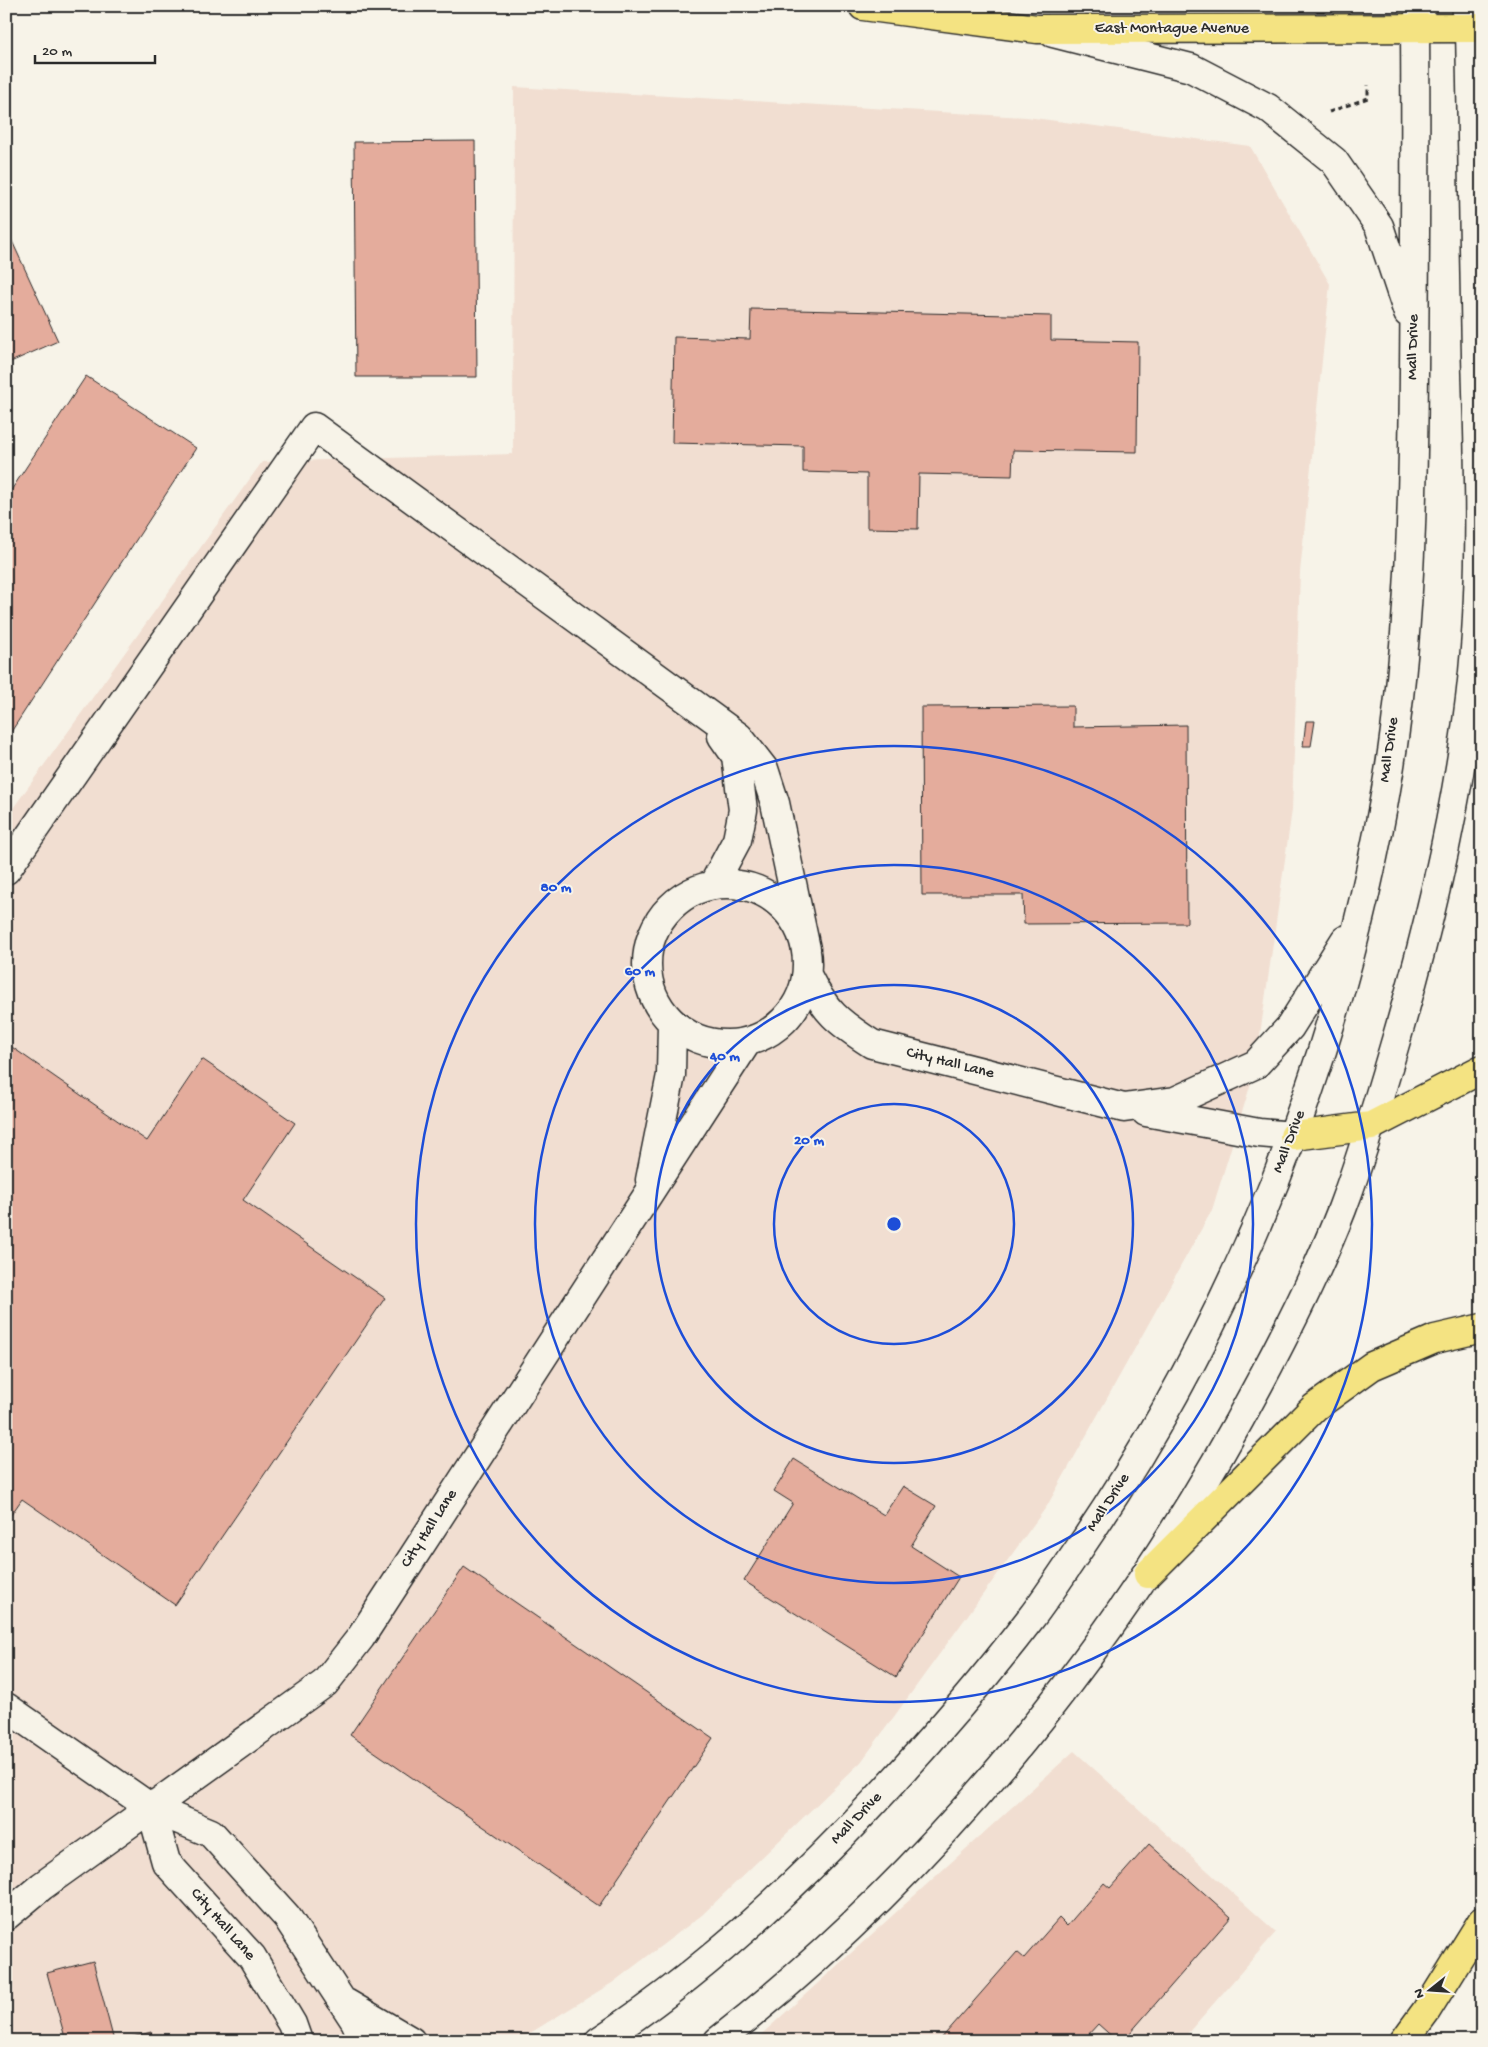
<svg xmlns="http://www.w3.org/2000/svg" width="1488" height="2047" viewBox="0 0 1488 2047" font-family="'Gochi Hand',sans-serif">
	<rect width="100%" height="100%" fill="#f7f3e8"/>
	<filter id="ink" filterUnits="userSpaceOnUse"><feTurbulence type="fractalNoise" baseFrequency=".02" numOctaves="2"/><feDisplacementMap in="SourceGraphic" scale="10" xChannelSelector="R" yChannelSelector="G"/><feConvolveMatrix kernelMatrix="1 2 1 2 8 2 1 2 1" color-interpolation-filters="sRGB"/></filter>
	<g filter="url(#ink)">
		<path fill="#f1ded1" d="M514,87L1026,117L1250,146L1330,284L1300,572L1292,810L1255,1070L1212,1210L1047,1506L861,1762L702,1915L612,1983L517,2041H6V818L262,462L513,454Z
			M1074,1751L1276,1932L1181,2041H754Z"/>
		<path fill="#e4ac9c" stroke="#2b2b2b" d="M475,141L477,377H356L354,142Z
			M6,228L58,341L6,364Z
			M751,309L1051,316V340L1138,342L1137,452L1013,450L1012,476L919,474L918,529L867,528V474L803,472V446L672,443L674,337L750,339Z
			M86,376L196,448L9,735L6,733V498Z
			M1073,706V727L1186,725L1187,923L1024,924L1023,895H922L921,707Z
			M1306,721H1315L1311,746H1303Z
			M6,1043L147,1141L202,1059L295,1123L243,1200L385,1298L175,1605L22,1499L6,1522Z
			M794,1459L884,1515L903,1486L936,1506L911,1546L959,1577L896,1677L744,1581L793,1503L774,1491Z
			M464,1567L713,1738L599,1906L350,1735Z
			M1149,1844L1231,1917L1123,2041H1117L1098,2024L1087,2036L1093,2041H939L1017,1952L1024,1958L1059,1918L1067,1926L1104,1883L1110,1888Z
			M93,1961L114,2041H66L47,1973Z
			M151,2032L153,2041H118Z"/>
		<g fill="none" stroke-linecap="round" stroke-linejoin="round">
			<defs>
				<path id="minor" d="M1053,33L1191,68L1268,108L1334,161L1379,226L1408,313
					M6,870L314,427L739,737L764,769L775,803L806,949
					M647 964a80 80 0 1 1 160 0a80 80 0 1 1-160 0Z
					M713,885L737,840L743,810L736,756L722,736
					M807,975C825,1012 838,1022 872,1044L1124,1108L1175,1101L1256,1064L1290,1027L1345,940
					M1146,1112L1259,1133L1294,1136
					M650,1180L671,1075L672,1023
					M6,1707L151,1808L211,1833L287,1917L355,2021L364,2041
					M151,1808L166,1862L252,1957L292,2024L298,2041
					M6,1916L42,1886L325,1683L361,1637L747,1042
					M346,2003L411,2041
					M599,2041C701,1975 792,1890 875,1801C930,1742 982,1682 1031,1618C1047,1597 1062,1574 1077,1552C1237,1319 1343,1052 1389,772C1410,640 1413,505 1414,372C1415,258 1416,143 1415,29L1422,6
					M718,2041C943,1865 1127,1634 1260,1382C1290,1326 1319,1268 1342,1209C1362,1156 1378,1102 1394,1047C1430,925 1460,799 1473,672C1483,567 1479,461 1476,356C1474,247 1472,137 1470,28L1466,6"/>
				<path id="major" d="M863,6L1037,29L1482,28"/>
				<path id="highway" d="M1294,1136L1371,1126L1482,1069
					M1148,1574L1315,1407L1372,1366L1435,1339L1482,1328
					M1404,2041L1426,2011L1482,1921"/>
			</defs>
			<use href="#minor" stroke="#2b2b2b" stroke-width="31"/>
			<use href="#major" stroke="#2b2b2b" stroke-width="31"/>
			<use href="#highway" stroke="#2b2b2b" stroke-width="31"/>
			<path stroke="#2b2b2b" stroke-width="3" stroke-dasharray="5 4" stroke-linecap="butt" d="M1329,112L1368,98V85"/>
			<use href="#minor" stroke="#f7f3e8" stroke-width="28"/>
			<use href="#major" stroke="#f4e382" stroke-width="28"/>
			<use href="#highway" stroke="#f4e382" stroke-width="28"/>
		</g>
	</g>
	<g fill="none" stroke="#1d4ed8" stroke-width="2.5">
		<circle cx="894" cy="1224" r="120"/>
		<circle cx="894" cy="1224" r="239"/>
		<circle cx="894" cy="1224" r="359"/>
		<circle cx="894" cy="1224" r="478"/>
	</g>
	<g text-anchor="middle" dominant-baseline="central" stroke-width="4" stroke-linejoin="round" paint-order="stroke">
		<g font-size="16" fill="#2b2b2b" stroke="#f7f3e8">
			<text x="1172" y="29">East Montague Avenue</text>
			<text transform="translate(1414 347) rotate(-89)">Mall Drive</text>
			<text transform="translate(1390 750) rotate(-82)">Mall Drive</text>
			<text transform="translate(950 1064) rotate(14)">City Hall Lane</text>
			<text transform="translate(1290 1142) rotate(-69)">Mall Drive</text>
			<text transform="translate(1109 1503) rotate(-57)">Mall Drive</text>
			<text transform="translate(430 1529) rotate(-57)">City Hall Lane</text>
			<text transform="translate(857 1819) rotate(-46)">Mall Drive</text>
			<text transform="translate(222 1925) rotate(49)">City Hall Lane</text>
		</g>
	</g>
	<circle cx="894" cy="1224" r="8" fill="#1d4ed8" stroke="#f7f3e8" stroke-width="2.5"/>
	<g font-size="15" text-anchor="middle" font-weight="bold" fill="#1d4ed8" stroke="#f7f3e8" stroke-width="4" stroke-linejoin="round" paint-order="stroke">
		<text x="556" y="891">80 m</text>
		<text x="640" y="975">60 m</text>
		<text x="725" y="1060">40 m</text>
		<text x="809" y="1144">20 m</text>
	</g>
	<rect width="1488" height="2047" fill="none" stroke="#f7f3e8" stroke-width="25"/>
	<rect x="12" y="12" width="1463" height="2022" fill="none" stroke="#2b2b2b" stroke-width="2" filter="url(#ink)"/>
	<g transform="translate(1430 1990) rotate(253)" stroke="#f7f3e8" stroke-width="4" paint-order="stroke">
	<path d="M0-4L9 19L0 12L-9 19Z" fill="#2b2b2b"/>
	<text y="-8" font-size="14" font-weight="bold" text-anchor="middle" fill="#2b2b2b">N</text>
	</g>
	<path d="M35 55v8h120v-8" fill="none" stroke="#2b2b2b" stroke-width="2.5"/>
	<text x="42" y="55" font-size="15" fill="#2b2b2b" stroke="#f7f3e8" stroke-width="4" paint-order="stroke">20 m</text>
</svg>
